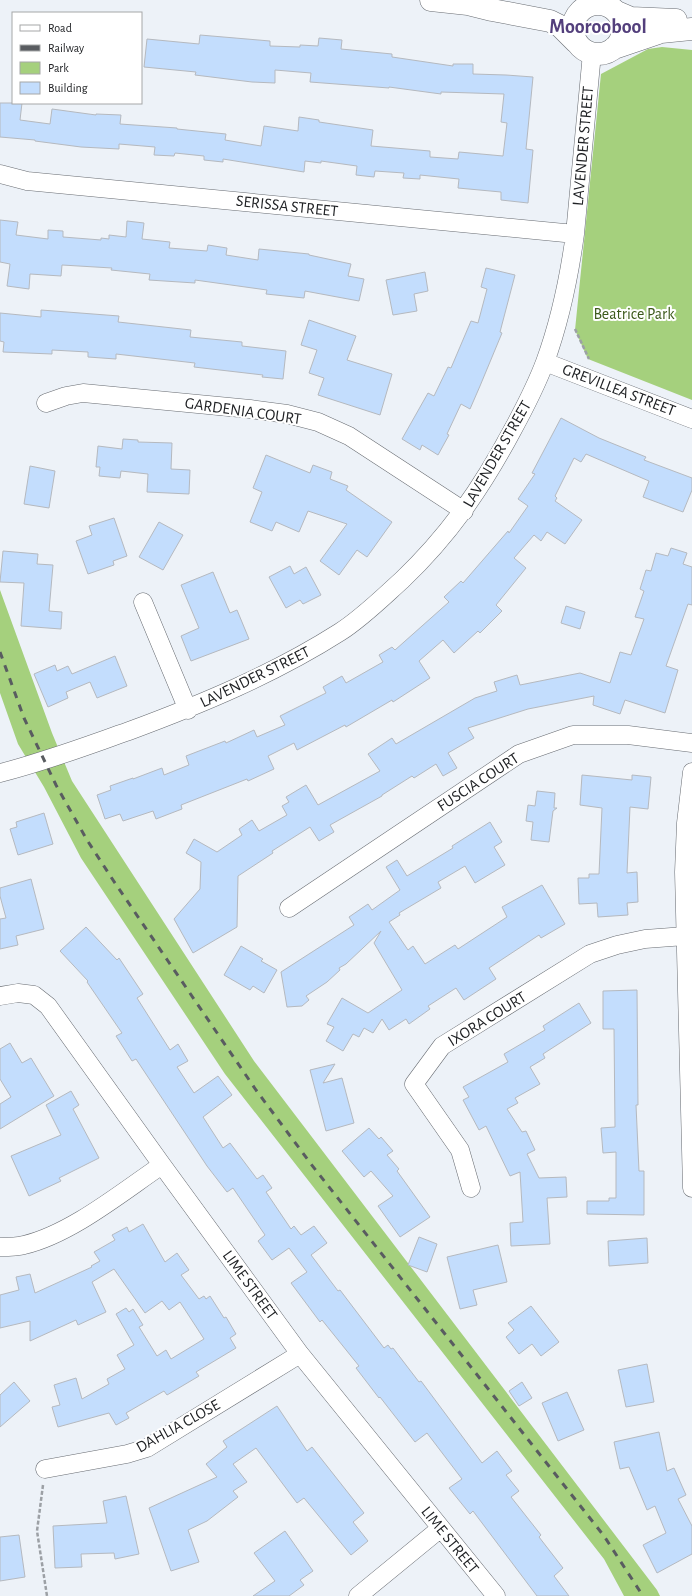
<svg xmlns="http://www.w3.org/2000/svg" width="692" height="1596" viewBox="0 0 692 1596" font-family="'Alegreya Sans',sans-serif">
	<rect width="100%" height="100%" fill="#edf2f8"/>
	<path fill="#a5d07d" d="M662,47L692,50V400L588,359L575,330L601,74L648,49Z
		M0,590L52,733L72,781L254,1061L657,1590L660,1596H624L604,1559L225,1074L81,858L44,787L18,744L0,693Z"/>
	<path fill="#c3ddfd" stroke="#b5b9bf" d="M200,35L270,41V46L300,47V45L318,46L319,38L342,40L341,49L392,54V57L453,66V64H473V74L506,75L533,77L526,149L533,150L528,203L501,200V192L458,188L459,179L420,175V179L403,178L404,173L375,171L374,177L356,175L357,166L321,161V163L305,161L304,172L223,159V162L204,160V156L175,153L174,156L154,155L155,147L119,144V149L81,147L35,141V140L0,137V103H22L20,120L50,124L52,109L96,115V114L121,115L120,124L177,128V129L226,134L225,140L261,146L264,126L298,131L299,117L319,120V122L373,130L371,146L430,151V157L458,159L459,152L503,156L507,123L501,122L504,94L441,92V94L389,87V88L310,82L311,73L275,70V83L252,82L195,75L196,72L144,67L147,39L199,44Z
		M0,220L18,222L16,235L48,239V230L63,231V237L101,240V238L109,239V235L126,237L127,221L144,223L142,239L170,242L169,248L207,251L208,245L227,248L226,255L258,260L259,249L309,254V255L351,264L348,276L364,279L359,301L305,291L304,298L266,294L267,290L195,280V283L149,280L150,274L111,270L112,268L62,265L61,276L30,274L29,289L7,286L10,264L0,262Z
		M486,268L515,275L500,332L502,333L480,386L470,409L461,404L447,434L449,435L438,455L422,445L420,450L402,439L428,393L434,396L448,367L451,368L471,321L478,323L487,289L481,287Z
		M425,272L428,291L414,294L417,311L393,315L386,280Z
		M41,310L119,316L118,322L191,330L190,337L242,342V346L286,351L283,379L262,377L263,375L194,367L195,363L116,354V359L88,357V352L52,350V354L3,352L4,342L0,341V313L41,317Z
		M309,320L356,336L347,360L392,374L380,415L318,395L324,378L309,373L317,350L301,345Z
		M561,418L599,438L646,457L644,460L692,478V490L683,512L643,497L649,481L586,454L581,462L574,458L555,496L557,498L555,501L582,520L565,544L547,532L541,541L534,535L514,558L526,568L496,605L502,611L480,633L478,631L454,653L443,640L419,661L430,678L393,702L392,700L346,727L345,725L297,750L294,743L268,756L274,769L248,781L247,779L181,805L182,809L156,819L153,811L123,821L120,814L105,819L97,795L111,790L110,786L133,778V779L162,768L164,775L189,765L186,756L225,741L226,743L254,730L257,737L285,725L280,716L326,693L323,687L342,676L346,683L383,662L379,655L392,647L395,650L449,602L444,597L461,581L463,583L508,531L509,533L528,506L518,499L535,474L532,473Z
		M123,439L138,440V442L172,443L171,469L190,470L189,494L147,492L148,474L121,471L120,478L99,476L100,467H96L98,446L122,449Z
		M266,455L310,473L313,465L332,472L330,479L348,486L346,490L392,522L367,557L357,550L339,575L320,561L347,524L308,511L299,532L276,522L272,531L250,522L262,492L253,488Z
		M30,466L55,471L49,508L24,504Z
		M114,518L127,556L113,561L114,565L88,574L76,541L92,535L89,526Z
		M159,522L183,535L163,570L139,557Z
		M671,548L687,553L683,564L692,567V605L688,604L666,666L678,670L665,713L625,700L620,714L593,705L594,696L528,709L468,728L474,738L448,753L457,768L443,776L436,764L414,778L412,776L382,795V796L330,825L334,832L319,841L310,827L272,851L273,853L238,876L237,927L193,953L174,919L200,889L201,862L186,853L194,839L217,852L242,835L239,829L252,820L259,831L287,815L282,806L289,802L286,797L306,785L318,805L380,771L368,754L392,738L396,744L475,698L497,691L494,682L517,675L520,685L580,673L610,683L620,652L631,655L644,619L635,617L644,591L640,589L646,570L651,571L656,553L668,556Z
		M3,551L38,554L37,564L53,565L49,611L62,612L61,629L21,626L24,583L0,582Z
		M290,566L294,574L306,567L321,595L303,604L300,600L286,608L269,577Z
		M213,572L230,613L237,610L249,639L191,661L181,636L199,628L181,585Z
		M566,606L585,612L580,629L561,623Z
		M115,656L127,686L97,698L90,682L66,692L68,698L48,707L34,674L55,665L57,671L68,666L72,674Z
		M582,775L632,780V775L651,777L648,809L630,807L627,873L637,872L638,902L627,903L628,915L598,917L597,903L579,904L578,878H589V874H599L602,808L580,805Z
		M537,791L555,793L554,808H557L553,811L549,842L531,840L533,822L526,821L528,805L535,806Z
		M44,813L53,844L18,855L10,829L17,827L16,822Z
		M490,822L502,842L494,847L505,865L475,883L465,866L438,882L441,888L399,913L400,915L389,922L408,950L413,946L425,964L455,945L458,949L507,917L502,907L542,885L565,924L541,938L539,935L489,968L496,979L464,1000L456,988L428,1006L430,1009L409,1024L406,1019L389,1030L382,1019L373,1033L364,1028L359,1037L353,1034L343,1051L326,1041L334,1027L327,1024L342,998L368,1013L402,990L374,943L381,931L346,964L339,968L340,970L327,982L306,996L309,1000L302,1006L287,1007L281,972L354,925L349,917L368,904L372,910L400,890L386,867L397,860L407,876L453,848L452,846Z
		M31,879L44,929L16,936L18,945L0,949V919L6,918L0,896V888Z
		M86,927L117,960L119,958L143,994L137,998L170,1050L178,1044L188,1061L177,1067L194,1093L218,1076L232,1095L203,1117L223,1148L230,1143L257,1179L263,1175L272,1188L266,1192L291,1229L294,1226L301,1235L314,1226L327,1243L311,1255L338,1291L340,1290L384,1348L388,1345L391,1349L393,1348L419,1382L421,1381L482,1463L497,1451L512,1471L506,1475L519,1491L511,1497L541,1535L539,1537L563,1568L554,1576L569,1596H537L473,1511L470,1514L449,1488L462,1479L427,1433L415,1442L380,1397L379,1398L356,1368L359,1366L322,1320L320,1322L291,1283L307,1272L289,1248L272,1260L258,1241L265,1235L233,1188L227,1192L207,1166L136,1059L132,1061L116,1036L122,1033L87,982L88,981L60,951Z
		M241,946L263,959L261,961L277,970L264,993L253,986L250,990L224,975Z
		M637,990L638,1105H636L639,1171H644V1215L587,1214V1201H609V1198H616V1152L603,1153L601,1128L615,1127L614,1029H603V991Z
		M579,1003L591,1023L543,1054L545,1058L530,1067L540,1084L515,1098L518,1103L507,1109L522,1132L526,1131L535,1150L527,1154L539,1178L566,1177L567,1197L547,1198L550,1244L511,1246L510,1223L523,1222L520,1172L510,1176L486,1126L479,1130L463,1100L469,1097L463,1087L508,1062L504,1054L545,1030L543,1026Z
		M10,1043L22,1063L31,1058L54,1096L0,1129V1104L11,1097L0,1079V1049Z
		M335,1064L323,1083L342,1078L354,1123L326,1131L310,1070Z
		M71,1091L79,1105L73,1109L99,1158L59,1178L61,1181L29,1196L11,1156L61,1135L46,1105Z
		M369,1128L379,1139L381,1137L393,1151L387,1155L399,1169L397,1171L430,1217L400,1237L378,1206L393,1196L371,1171L364,1177L342,1151Z
		M143,1224L165,1262L177,1253L189,1270L181,1275L199,1299L204,1296L206,1299L210,1296L224,1318L226,1317L236,1334L230,1338L236,1348L196,1372L199,1376L167,1395L164,1391L126,1413L129,1418L116,1425L109,1413L58,1427L52,1407L60,1405L54,1385L76,1378L82,1399L109,1384L107,1379L125,1369L117,1355L134,1345L116,1314L126,1308L129,1312L133,1309L143,1325L139,1327L157,1356L166,1350L171,1359L204,1339L180,1302L169,1310L162,1301L145,1313L114,1269L92,1282L106,1312L78,1325L76,1320L30,1341V1321L0,1328V1295L19,1290L16,1277L30,1274L35,1293L92,1267L91,1266L100,1261L94,1252L115,1240L112,1235L127,1227L129,1232Z
		M419,1237L437,1244L427,1272L408,1265Z
		M647,1238L648,1263L609,1266L608,1241Z
		M498,1245L507,1282L473,1290L477,1305L460,1309L447,1257Z
		M531,1306L559,1342L541,1356L532,1344L519,1354L506,1337L514,1330L508,1323Z
		M647,1364L654,1402L626,1407L618,1370Z
		M14,1382L30,1401L0,1427V1395Z
		M522,1382L532,1398L519,1406L509,1391Z
		M567,1392L584,1430L558,1441L542,1403Z
		M277,1406L307,1451L312,1447L364,1513L353,1522L368,1541L351,1555L304,1498L297,1503L256,1448L233,1464L247,1482L233,1491L238,1497L207,1521L188,1530L199,1562L171,1571L149,1508L217,1477L206,1464L227,1447L223,1441Z
		M659,1432L667,1471L674,1468L686,1495L678,1499L692,1526V1554L657,1573L643,1545L666,1533L655,1506L647,1510L629,1467L620,1469L614,1442Z
		M126,1496L139,1554L115,1559L114,1553L81,1554L82,1567L55,1568L53,1526L107,1523L103,1501Z
		M285,1531L313,1571L300,1580L304,1585L289,1596H253L275,1581L254,1553Z
		M19,1535L25,1577L0,1581V1537Z"/>
	<g fill="none" stroke-linecap="round" stroke-linejoin="round">
		<defs>
			<path id="minor" d="M0,174L27,181L575,234
				M545,362L692,419
				M46,403L66,396L83,393L250,409L287,414L318,422L349,436L464,511
				M143,602L188,710
				M692,772L686,823L684,872L692,1188
				M0,773C44,762 86,746 129,731C202,704 274,674 340,632C362,618 382,598 402,580C449,535 481,489 512,431C524,409 536,386 545,362C560,321 569,278 575,234L592,53
				M289,908L519,754L573,735H628L692,743
				M0,996L18,993L34,995L48,1006L162,1165L300,1354L496,1596
				M471,1188L460,1150L414,1084L442,1046L590,954L617,945L645,939L685,936
				M0,1247C8,1247 17,1247 24,1245C71,1234 122,1192 162,1165
				M45,1469L127,1454L147,1448L300,1354
				M358,1596L441,1528"/>
			<path id="tertiary" d="M431,0L468,4L492,10L550,21L560,26L576,42
				M573 29a25 25 0 1 1 50 0a25 25 0 1 1-50 0Z
				M617,12L631,18L676,20
				M614,48L661,32L692,29"/>
		</defs>
		<use href="#minor" stroke="#686c72" stroke-width="19"/>
		<use href="#tertiary" stroke="#686c72" stroke-width="23"/>
		<path stroke="#9ca0a5" stroke-width="2.5" stroke-dasharray="4 2" stroke-linecap="butt" d="M575,329L589,359
			M43,1485L37,1531L47,1596"/>
		<use href="#minor" stroke="#fff" stroke-width="18"/>
		<use href="#tertiary" stroke="#fff" stroke-width="22"/>
		<path stroke="#595c60" stroke-width="3" stroke-dasharray="7 7" stroke-linecap="butt" d="M0,652L24,718L56,785L87,840L113,880L168,961L256,1090L311,1164L604,1536L643,1596"/>
	</g>
	<g text-anchor="middle" dominant-baseline="central" stroke-width="4" stroke-linejoin="round" paint-order="stroke">
		<g font-size="16" fill="#202225" stroke="#fff">
			<text transform="translate(583 146) rotate(-85)">LAVENDER STREET</text>
			<text transform="translate(287 206) rotate(6)">SERISSA STREET</text>
			<text transform="translate(619 390) rotate(21)">GREVILLEA STREET</text>
			<text transform="translate(243 411) rotate(8)">GARDENIA COURT</text>
			<text transform="translate(497 454) rotate(-60)">LAVENDER STREET</text>
			<text transform="translate(255 677) rotate(-26)">LAVENDER STREET</text>
			<text transform="translate(478 782) rotate(-33)">FUSCIA COURT</text>
			<text transform="translate(487 1019) rotate(-32)">IXORA COURT</text>
			<text transform="translate(250 1285) rotate(54)">LIME STREET</text>
			<text transform="translate(178 1426) rotate(-29)">DAHLIA CLOSE</text>
			<text transform="translate(450 1540) rotate(51)">LIME STREET</text>
		</g>
		<g font-size="16" fill="#3c5a1b" stroke="#fff">
			<text x="634" y="314">Beatrice Park</text>
		</g>
		<g font-size="20" font-weight="bold" fill="#533f7c" stroke="#fff">
			<text x="598" y="27">Mooroobool</text>
		</g>
	</g>
	<rect x="12" y="12" width="130" height="92" fill="#ffffff" stroke="#a6a7a8"/>
	<rect x="20" y="25" width="20" height="6" fill="#ffffff" stroke="#a6a7a8"/>
	<text x="48" y="32" font-size="12" fill="#202225">Road</text>
	<rect x="20" y="45" width="20" height="6" fill="#595c60" stroke="#a6a7a8"/>
	<text x="48" y="52" font-size="12" fill="#202225">Railway</text>
	<rect x="20" y="62" width="20" height="12" fill="#a5d07d" stroke="#a6a7a8"/>
	<text x="48" y="72" font-size="12" fill="#202225">Park</text>
	<rect x="20" y="82" width="20" height="12" fill="#c3ddfd" stroke="#a6a7a8"/>
	<text x="48" y="92" font-size="12" fill="#202225">Building</text>
</svg>
